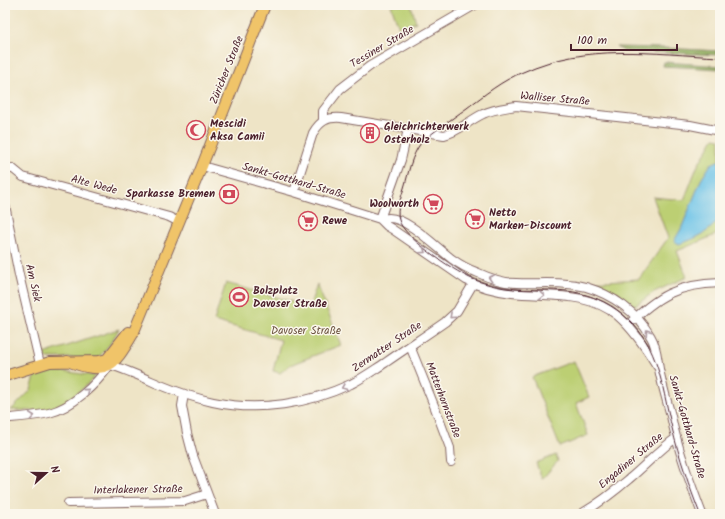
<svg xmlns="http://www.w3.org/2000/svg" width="725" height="519" viewBox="0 0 725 519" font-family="Kalam,sans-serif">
	<rect width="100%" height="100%" fill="#fbf7ec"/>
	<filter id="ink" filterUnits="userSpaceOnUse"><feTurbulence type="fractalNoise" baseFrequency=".025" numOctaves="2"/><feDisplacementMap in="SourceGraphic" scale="8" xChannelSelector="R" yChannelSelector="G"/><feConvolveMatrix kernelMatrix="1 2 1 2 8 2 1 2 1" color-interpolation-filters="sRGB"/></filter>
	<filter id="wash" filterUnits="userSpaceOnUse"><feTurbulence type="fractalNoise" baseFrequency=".012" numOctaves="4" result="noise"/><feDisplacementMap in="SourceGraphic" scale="16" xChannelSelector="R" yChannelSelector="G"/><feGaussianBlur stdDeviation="0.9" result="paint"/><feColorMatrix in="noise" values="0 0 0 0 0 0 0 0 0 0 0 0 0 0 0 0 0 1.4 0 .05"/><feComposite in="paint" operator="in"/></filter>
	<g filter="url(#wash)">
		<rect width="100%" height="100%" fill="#eee4c6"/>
		<path fill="#bccf73" stroke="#83774f" d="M391,5H411L416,22L399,28Z
			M714,138L720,139V233L677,251L687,277L654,292L636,305H633C619,295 606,287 589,282L639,279L668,238L653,197L684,200L697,167Z
			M226,283L301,304L310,305L317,284L341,345L290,365L280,373L273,371L281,340L214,321Z
			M119,329L110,344L98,358H47L43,354Z
			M574,361L589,397L576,403L588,435L560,447L532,377Z
			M48,369L96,376C84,388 65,406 48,410C36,412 23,410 11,410L31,390L37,370Z
			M556,455L558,461L542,479L536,463Z"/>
		<path fill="#95b265" stroke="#706848" d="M616,47L663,48L720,51V55L624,51Z
			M664,62L720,66V69L663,66Z"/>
		<path fill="#6bc2e8" stroke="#5a708a" d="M720,160V217C711,232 695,239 679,244L674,241L681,229L701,180L711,164Z"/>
	</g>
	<g filter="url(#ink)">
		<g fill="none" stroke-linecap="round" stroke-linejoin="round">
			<defs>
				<path id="minor" d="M323,120V111L340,89L370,66L475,5
					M202,166L294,192L380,219C383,219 387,218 389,218C408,218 437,248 452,259C459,264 468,269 476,272C489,278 502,283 516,283C540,284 563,281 586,287C613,295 637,312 651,337C657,347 657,358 659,369C662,385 667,401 671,416C678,450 690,482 702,514
					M5,171L12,168L23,177L169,217L179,222
					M294,192L313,133C320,121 327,117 341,118L444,135C459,132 469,120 483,114C493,109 505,108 516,106L690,125L720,131
					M5,205L19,275L40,364
					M380,219L387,226L392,229L466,280C480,287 496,291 512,293C548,297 588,291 618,316C634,330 646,348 657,366
					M380,219L401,160L408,129
					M628,325C657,296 678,284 720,283
					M410,346L435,408L450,448L451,462
					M184,394L182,406L187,433L193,456L215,514
					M5,420L9,418C22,417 36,416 49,413C73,407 96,384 110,365C127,370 142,377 158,384C175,391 194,398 213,402C259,412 308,404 351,384C363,378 374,370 385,363C405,349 425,336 445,322L457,311L473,284
					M68,503L185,501L207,494
					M581,514C598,504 614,492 629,479C645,466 659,450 676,438"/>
				<path id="major" d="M107,359L128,332
					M67,361C107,376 113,368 133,334L202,166L265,5
					M5,376L50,362L99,361L107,359"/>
			</defs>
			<use href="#minor" stroke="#836461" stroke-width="10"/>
			<use href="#major" stroke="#836461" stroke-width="12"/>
			<use href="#minor" stroke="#fff" stroke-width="8"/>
			<use href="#major" stroke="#f0c469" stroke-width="10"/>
			<path stroke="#4a1f2b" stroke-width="1" d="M700,514C689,486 679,457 672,428C663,393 660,353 634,325C620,310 602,299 583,294C558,287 531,292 505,288C493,286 482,283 470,278C453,270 403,237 399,220C396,209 401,198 404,188C409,172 411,156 421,143C435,130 452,119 467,108C484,95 503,80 523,72C587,43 652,54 720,57"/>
		</g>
		<defs><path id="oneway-chevron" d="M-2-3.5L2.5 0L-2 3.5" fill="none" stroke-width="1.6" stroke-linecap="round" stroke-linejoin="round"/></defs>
		<g stroke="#ae9aa0">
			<use href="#oneway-chevron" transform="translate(423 251) rotate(34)"/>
			<use href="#oneway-chevron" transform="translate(491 278) rotate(-162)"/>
			<use href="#oneway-chevron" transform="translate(542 295) rotate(3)"/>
			<use href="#oneway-chevron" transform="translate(452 316) rotate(138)"/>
			<use href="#oneway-chevron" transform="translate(648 332) rotate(-124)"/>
			<use href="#oneway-chevron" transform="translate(344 387) rotate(158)"/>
			<use href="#oneway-chevron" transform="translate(87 391) rotate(-40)"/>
			<use href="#oneway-chevron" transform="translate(32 416) rotate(-7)"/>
		</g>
	</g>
	<defs>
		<symbol id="mosque-ring" viewBox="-11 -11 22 22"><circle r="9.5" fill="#fbf7ec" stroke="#d1495b" stroke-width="1.5"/><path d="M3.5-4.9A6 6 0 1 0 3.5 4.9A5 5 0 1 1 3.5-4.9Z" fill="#d1495b"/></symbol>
		<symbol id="building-ring" viewBox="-11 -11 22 22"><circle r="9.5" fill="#fbf7ec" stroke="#d1495b" stroke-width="1.5"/><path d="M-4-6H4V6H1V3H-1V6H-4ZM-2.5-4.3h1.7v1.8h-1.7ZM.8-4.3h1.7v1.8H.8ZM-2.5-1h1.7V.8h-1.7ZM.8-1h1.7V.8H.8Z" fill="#d1495b"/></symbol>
		<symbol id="bank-ring" viewBox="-11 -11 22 22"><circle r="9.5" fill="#fbf7ec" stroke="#d1495b" stroke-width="1.5"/><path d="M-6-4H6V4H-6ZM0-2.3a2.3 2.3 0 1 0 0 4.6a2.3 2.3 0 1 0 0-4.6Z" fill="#d1495b"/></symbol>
		<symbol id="supermarket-ring" viewBox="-11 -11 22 22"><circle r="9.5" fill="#fbf7ec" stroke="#d1495b" stroke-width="1.5"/><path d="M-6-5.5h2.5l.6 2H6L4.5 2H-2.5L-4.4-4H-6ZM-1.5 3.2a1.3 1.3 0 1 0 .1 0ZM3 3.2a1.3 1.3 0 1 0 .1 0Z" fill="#d1495b"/></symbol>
		<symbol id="stadium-ring" viewBox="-11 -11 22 22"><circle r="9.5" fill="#fbf7ec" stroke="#d1495b" stroke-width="1.5"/><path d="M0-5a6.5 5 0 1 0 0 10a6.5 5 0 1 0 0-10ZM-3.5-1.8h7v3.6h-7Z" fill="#d1495b"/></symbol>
	</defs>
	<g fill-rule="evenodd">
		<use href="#mosque-ring" x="185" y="119" width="22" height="22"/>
		<use href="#building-ring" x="359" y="122" width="22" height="22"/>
		<use href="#bank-ring" x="218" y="183" width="22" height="22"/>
		<use href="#supermarket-ring" x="422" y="193" width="22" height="22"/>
		<use href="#supermarket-ring" x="464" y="208" width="22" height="22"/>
		<use href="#supermarket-ring" x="297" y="210" width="22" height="22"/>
		<use href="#stadium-ring" x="228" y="286" width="22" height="22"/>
	</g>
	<g text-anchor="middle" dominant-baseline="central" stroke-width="3" stroke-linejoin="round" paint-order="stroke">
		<g font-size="11" fill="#4a1f2b" stroke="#fbf7ec">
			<text transform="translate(382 47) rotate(-31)">Tessiner Straße</text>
			<text transform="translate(227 70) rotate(-68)">Züricher Straße</text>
			<text transform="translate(555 99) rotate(5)">Walliser Straße</text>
			<text transform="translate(294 181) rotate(16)">Sankt-Gotthard-Straße</text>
			<text transform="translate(94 185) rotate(15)">Alte Wede</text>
			<text transform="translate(33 283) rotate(77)">Am Siek</text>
			<text transform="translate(387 347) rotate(-34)">Zermatter Straße</text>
			<text transform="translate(443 400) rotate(69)">Matterhornstraße</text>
			<text transform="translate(687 427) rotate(74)">Sankt-Gotthard-Straße</text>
			<text transform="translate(631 461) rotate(-40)">Engadiner Straße</text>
			<text transform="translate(138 490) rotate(-1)">Interlakener Straße</text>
		</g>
		<g font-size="11" font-weight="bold" fill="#4a1f2b" stroke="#fbf7ec" text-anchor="start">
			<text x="210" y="124">Mescidi<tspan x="210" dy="13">Aksa Camii</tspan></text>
			<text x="384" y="127">Gleichrichterwerk<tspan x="384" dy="13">Osterholz</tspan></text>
			<text x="215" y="194" text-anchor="end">Sparkasse Bremen</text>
			<text x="419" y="204" text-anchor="end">Woolworth</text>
			<text x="489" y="213">Netto<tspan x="489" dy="13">Marken-Discount</tspan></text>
			<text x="322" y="221">Rewe</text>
			<text x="253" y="291">Bolzplatz<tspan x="253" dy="13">Davoser Straße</tspan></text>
		</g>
		<g font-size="11" fill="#6c5441" stroke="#fbf7ec">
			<text x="306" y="331">Davoser Straße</text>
		</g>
	</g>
	<rect width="725" height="519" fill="none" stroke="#fbf7ec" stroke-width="20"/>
	<g transform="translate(46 473) rotate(69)" stroke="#fbf7ec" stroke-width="3" paint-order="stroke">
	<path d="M0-3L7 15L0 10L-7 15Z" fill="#4a1f2b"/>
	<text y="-6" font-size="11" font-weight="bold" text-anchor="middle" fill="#4a1f2b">N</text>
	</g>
	<path d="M571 44v6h106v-6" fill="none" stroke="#4a1f2b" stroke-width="2"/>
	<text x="577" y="44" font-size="12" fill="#4a1f2b" stroke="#fbf7ec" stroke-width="3" paint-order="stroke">100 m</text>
</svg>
